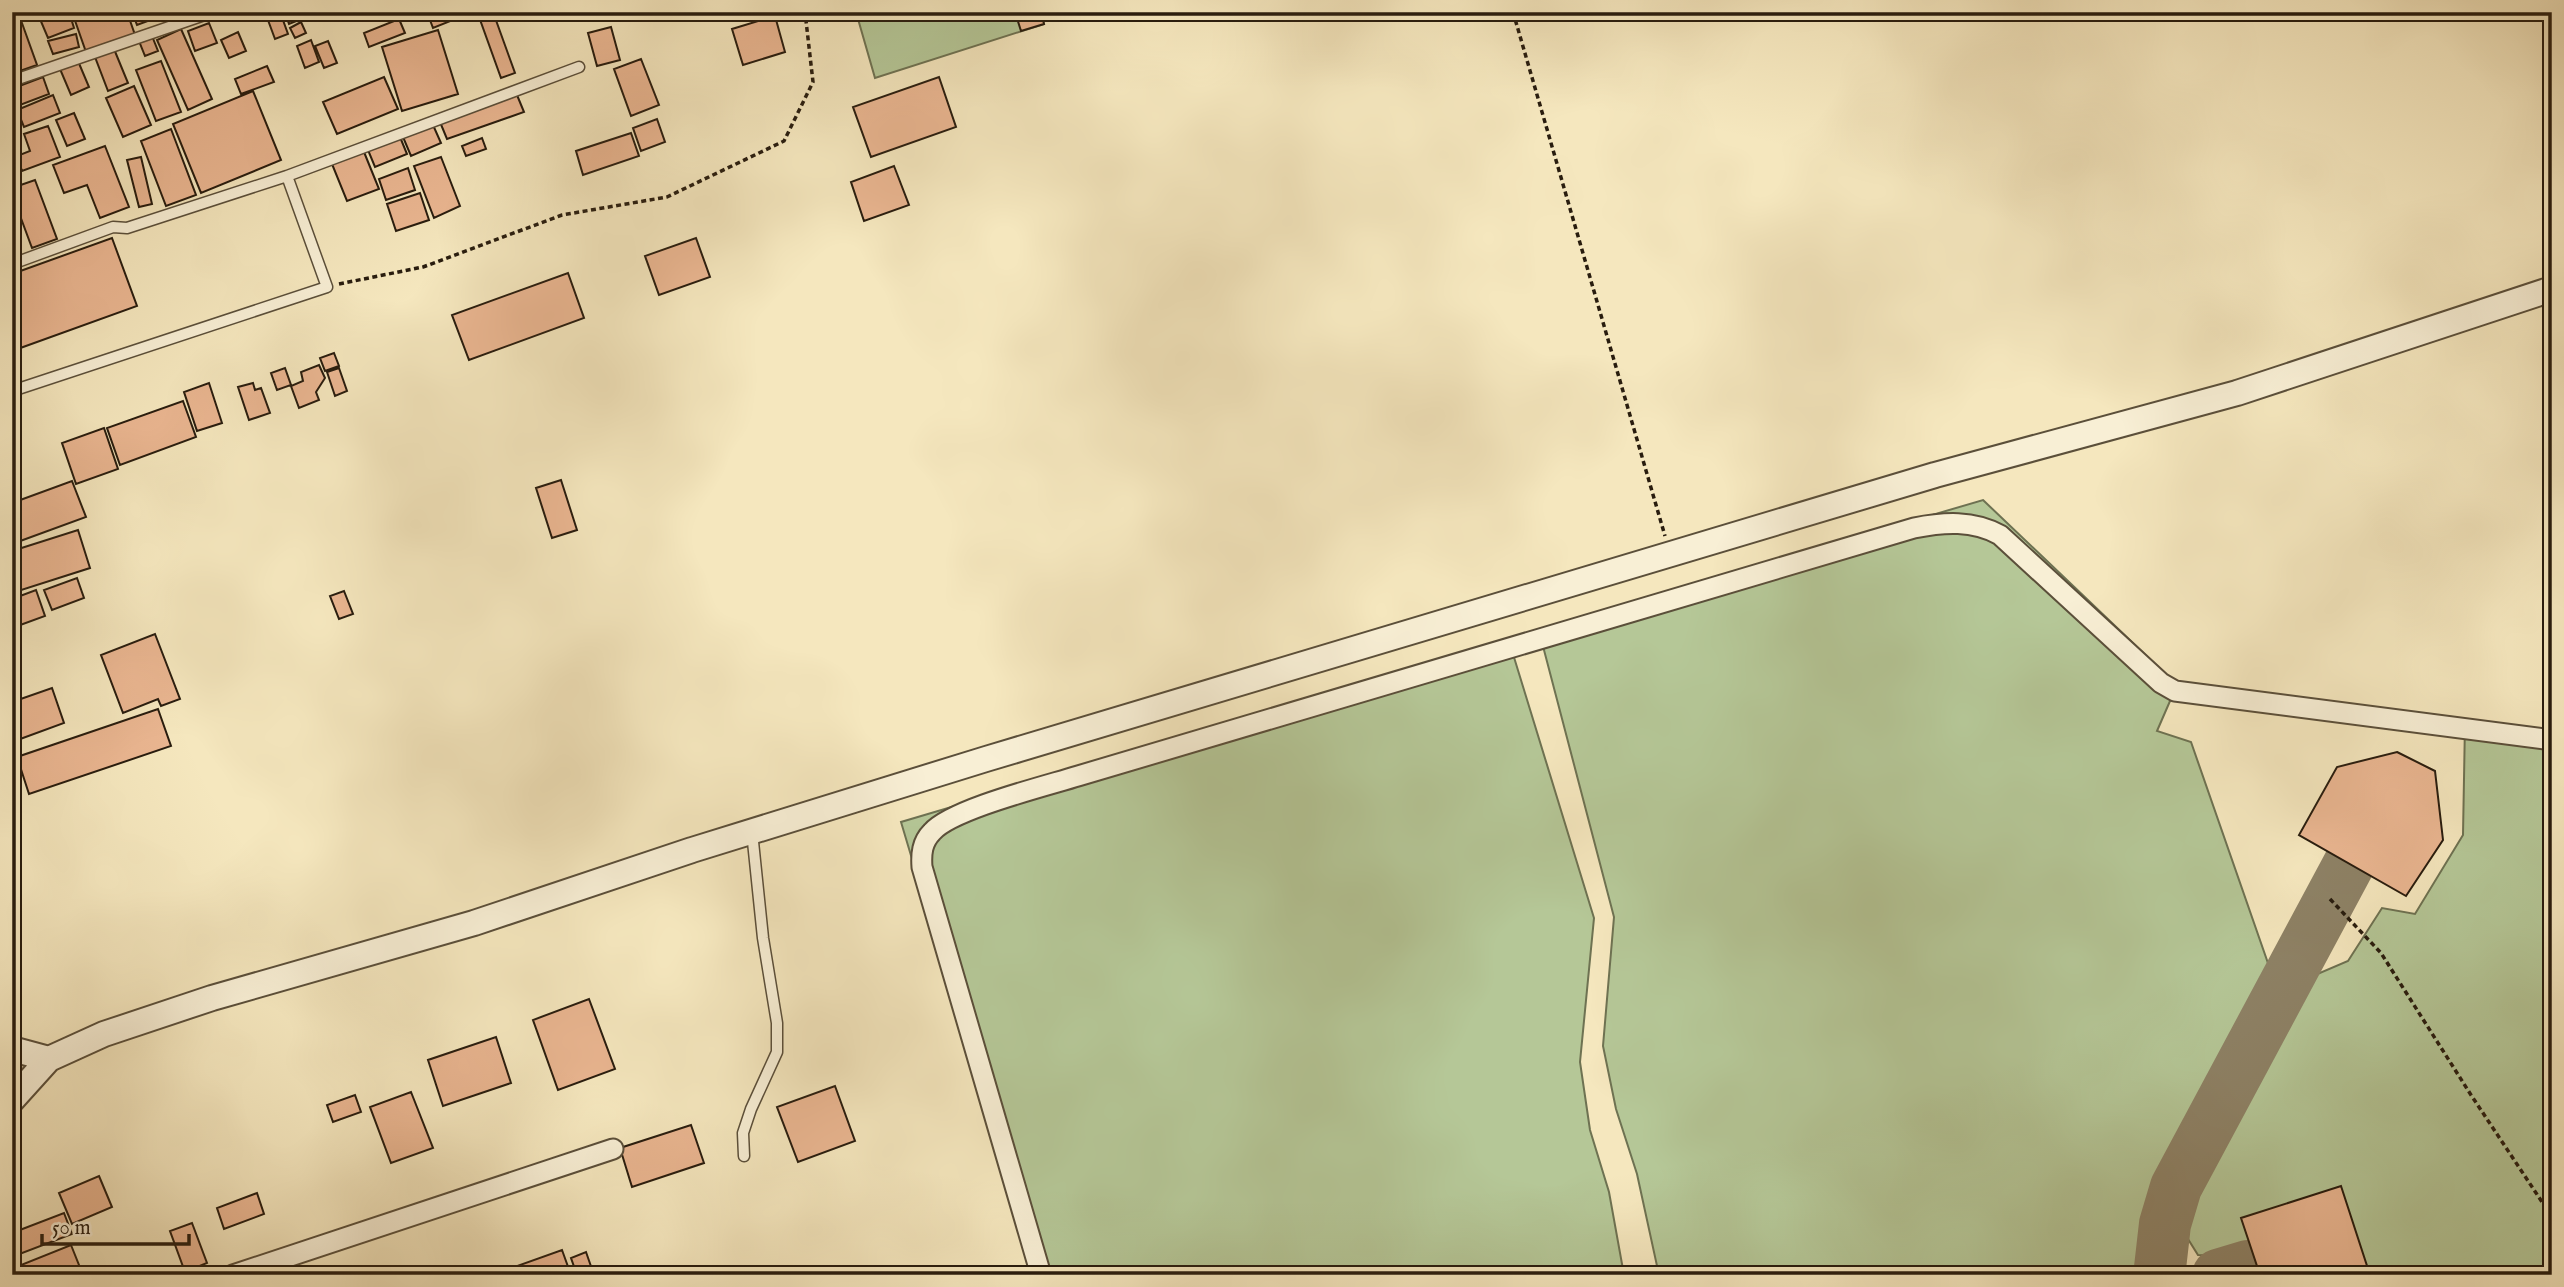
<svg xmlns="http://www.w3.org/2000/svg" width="2564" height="1287" viewBox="0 0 2564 1287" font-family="'IM FELL English',serif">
	<rect width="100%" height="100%" fill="#f5e7be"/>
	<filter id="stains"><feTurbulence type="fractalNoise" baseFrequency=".00286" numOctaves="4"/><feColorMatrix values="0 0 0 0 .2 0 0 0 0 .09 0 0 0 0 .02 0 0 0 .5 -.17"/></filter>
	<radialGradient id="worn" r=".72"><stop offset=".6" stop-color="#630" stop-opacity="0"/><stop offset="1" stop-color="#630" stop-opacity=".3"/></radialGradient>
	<path fill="#b5c797" stroke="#6e7252" stroke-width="2" d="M856,12H1041L1044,24L875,78Z
		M1983,500L2177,685L2157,731L2191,742L2270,969L2162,1178L2138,1249L2146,1275H1659L1637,1174L1616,1109L1603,1046L1614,917L1539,631Z
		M1509,641L1594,918L1580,1062L1590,1130L1609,1192L1624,1275H1036L901,822Z
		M2465,723L2552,731V1275H2268L2258,1242L2217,1256L2198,1255L2183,1231L2192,1195L2308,978L2348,961L2382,908L2415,914L2463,835Z"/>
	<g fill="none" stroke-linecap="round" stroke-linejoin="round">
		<path stroke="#8e8266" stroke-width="52" d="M2162,1275L2160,1268L2165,1224L2176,1187L2349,864
			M2218,1275L2248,1266"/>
	</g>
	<path fill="#eab691" stroke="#281c0e" stroke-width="2" d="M18,12L37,65L17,72L12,60V13Z
		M61,12H69L74,28L48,38L40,19Z
		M72,12H127L135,35L86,52Z
		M132,12H172L137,25Z
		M265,12H280L288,34L275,39Z
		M285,12H301L304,18L289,24Z
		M427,12H462L463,16L433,28Z
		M483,12H493L515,73L501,78L478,14Z
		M1015,12H1041L1044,24L1021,31Z
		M775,16L785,52L743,65L732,29Z
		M399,19L405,33L369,47L364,33Z
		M301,22L306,33L295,38L290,28Z
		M209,23L217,43L195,51L188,31Z
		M611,27L620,60L597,66L588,33Z
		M181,29L212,99L188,110L157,40Z
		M438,30L458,94L402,111L382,47Z
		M238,32L246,51L229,58L221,40Z
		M76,34L79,47L53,54L48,41Z
		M152,36L158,51L145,56L139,41Z
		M311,40L319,62L305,68L297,46Z
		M328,41L337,63L324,68L315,46Z
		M114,49L128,83L108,91L95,57Z
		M641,59L659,105L631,116L614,69Z
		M78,61L89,87L71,95L60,69Z
		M161,61L181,112L156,121L136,70Z
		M267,66L274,82L241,94L235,79Z
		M43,77L49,94L20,105L14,88Z
		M384,77L398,109L337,134L323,102Z
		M939,77L956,127L871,157L853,107Z
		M134,86L151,125L123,137L106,98Z
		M253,91L281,160L201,193L173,124Z
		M53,95L60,113L24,127L17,110Z
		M517,95L524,112L447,139L440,122Z
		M74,113L85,139L67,146L56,120Z
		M657,119L665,142L641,151L633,128Z
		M433,125L441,143L411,156L403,137Z
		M48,126L60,157L22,171L17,156L30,151L24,134Z
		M171,129L196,195L166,206L141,141Z
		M631,133L639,156L583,175L576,151Z
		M400,137L407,154L375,167L368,150Z
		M482,138L486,149L466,156L462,146Z
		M105,146L129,207L100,218L87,185L64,193L53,165Z
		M364,152L379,189L347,201L332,164Z
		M141,157L152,204L139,207L127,160Z
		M441,157L460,206L434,218L414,166Z
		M894,166L909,205L864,221L851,182Z
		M408,168L415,190L386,200L379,179Z
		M35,180L57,239L32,248L12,194V188Z
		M420,193L429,220L396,231L387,204Z
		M112,238L137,306L12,351V274Z
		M696,238L710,277L659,295L645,256Z
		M568,273L584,318L469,360L452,315Z
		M334,353L339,366L325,371L320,358Z
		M319,365L325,378L316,392L319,400L299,408L291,386L303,381L301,372Z
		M285,368L291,385L277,390L271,373Z
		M339,368L347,391L335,396L327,372Z
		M209,383L222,423L197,431L184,392Z
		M253,383L255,390L261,388L270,413L249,420L238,387Z
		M183,401L196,437L120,465L107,428Z
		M104,428L118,469L76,484L62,443Z
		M561,480L577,530L552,538L536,488Z
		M72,481L86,517L12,544V503Z
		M78,530L90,568L12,593V551Z
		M77,578L84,598L52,610L44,590Z
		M36,590L45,616L12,628V599Z
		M344,591L353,614L339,619L330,596Z
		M155,634L180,699L161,706L158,699L123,713L101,655Z
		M52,688L64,723L12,742V702Z
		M158,709L171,746L29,794L17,757Z
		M2397,752L2435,771L2443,840L2406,896L2299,835L2337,767Z
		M589,999L615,1069L558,1090L533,1020Z
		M496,1037L511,1083L443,1106L428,1060Z
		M835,1086L855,1141L798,1162L777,1107Z
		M411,1092L433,1148L391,1163L370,1107Z
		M355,1095L361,1112L333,1122L327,1105Z
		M691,1125L704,1163L632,1187L620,1148Z
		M99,1176L112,1207L72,1224L59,1193Z
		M2341,1186L2370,1275H2260L2241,1218Z
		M257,1193L264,1214L224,1229L217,1208Z
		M64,1213L72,1234L17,1255L12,1242V1233Z
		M192,1223L207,1263L185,1272L170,1231Z
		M71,1245L83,1275H19L16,1267Z
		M562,1250L571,1275H520L517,1266Z
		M586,1252L594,1275H577L571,1258Z"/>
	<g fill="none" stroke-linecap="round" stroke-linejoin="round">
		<defs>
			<path id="service" d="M12,81L213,12
				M287,176L579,67
				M12,264L113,227L127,228L287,176L327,287L12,391
				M744,1156L743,1133L751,1109L777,1052V1023L763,938L752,832"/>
			<path id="minor" d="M233,1275L613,1149
				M1041,1275L922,867C921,854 922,842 932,832C952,809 1046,786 1078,776L1914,528C1944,522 1973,520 2000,535L2161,683L2175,691L2552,740"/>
			<path id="tertiary" d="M12,1049L49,1059
				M12,1100L49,1059L104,1034L212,998L474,923L692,850L986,759L1935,475L2237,393L2552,289"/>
		</defs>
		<use href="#service" stroke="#5b4f3a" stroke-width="13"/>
		<use href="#minor" stroke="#5b4f3a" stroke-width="23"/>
		<use href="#tertiary" stroke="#5b4f3a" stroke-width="28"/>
		<path stroke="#281c0e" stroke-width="3.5" stroke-dasharray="5 3.5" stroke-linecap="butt" d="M1513,12L1665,536
			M339,284L423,267L562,215L667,197L784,141L813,82L805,12
			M2330,899L2381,953L2471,1095L2552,1217"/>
		<use href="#service" stroke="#f8efd5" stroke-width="10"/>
		<use href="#minor" stroke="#f8efd5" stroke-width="19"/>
		<use href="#tertiary" stroke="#f8efd5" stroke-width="24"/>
	</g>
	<rect width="2564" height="1287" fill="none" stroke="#f5e7be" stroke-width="42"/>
	<rect x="14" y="14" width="2536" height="1259" fill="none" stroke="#281c0e" stroke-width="3.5"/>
	<rect x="21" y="21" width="2522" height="1245" fill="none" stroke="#281c0e" stroke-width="2"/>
	<path d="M42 1234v10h147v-10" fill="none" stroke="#281c0e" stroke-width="3.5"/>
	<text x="52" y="1234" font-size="21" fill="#281c0e" stroke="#f8efd5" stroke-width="5" paint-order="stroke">50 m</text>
	<rect width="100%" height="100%" filter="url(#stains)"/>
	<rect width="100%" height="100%" fill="url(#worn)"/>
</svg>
